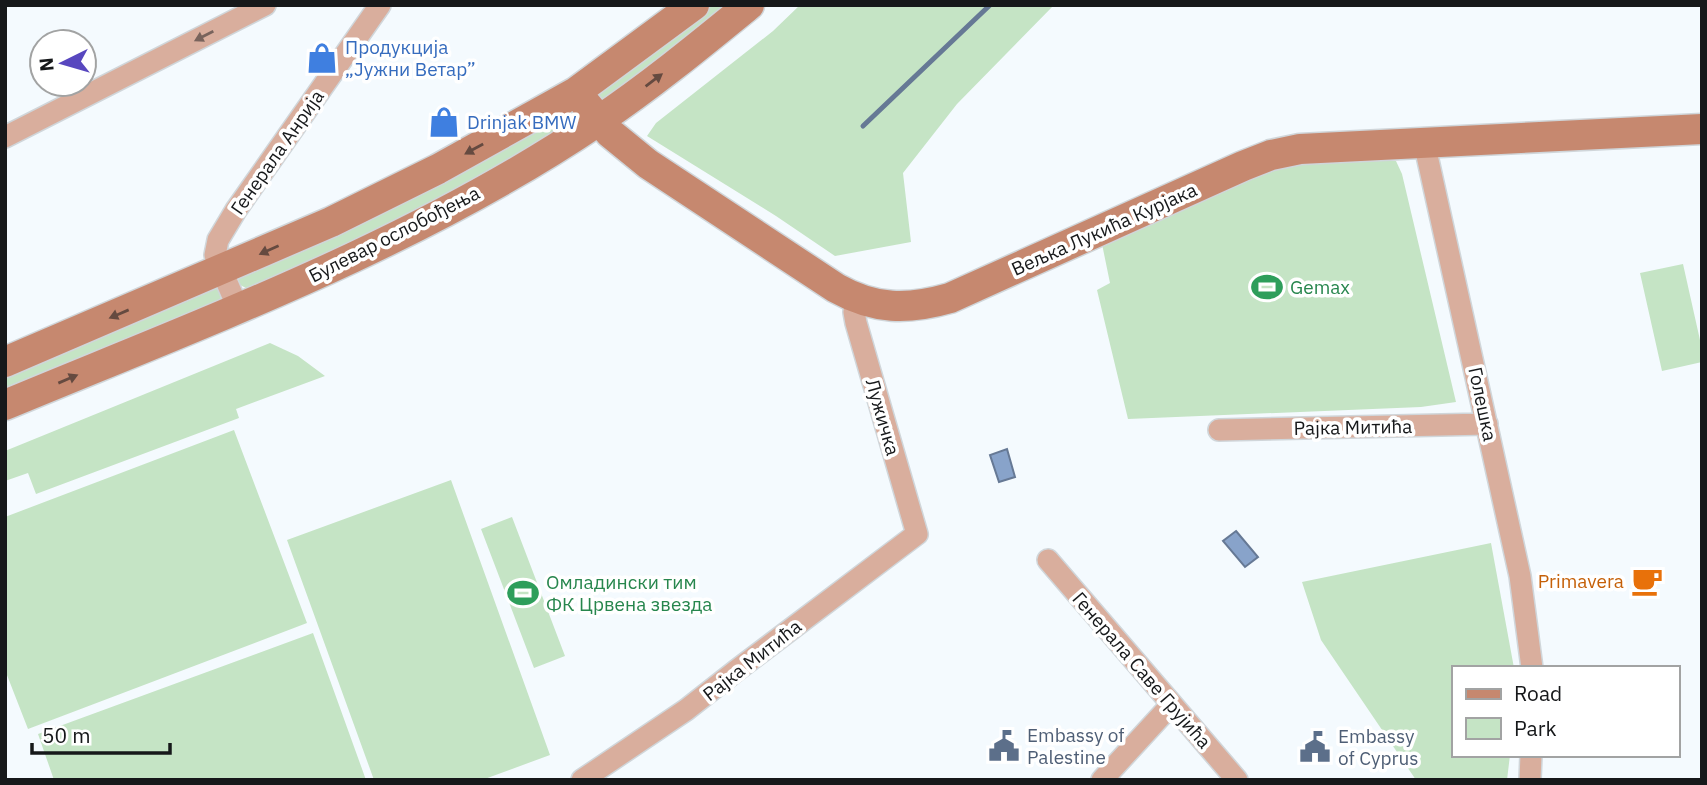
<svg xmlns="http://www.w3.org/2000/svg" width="1707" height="785" viewBox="0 0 1707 785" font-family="'IBM Plex Sans',sans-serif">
	<rect width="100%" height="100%" fill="#f4fafe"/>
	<path fill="#c5e4c5" d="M708,5H738L603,101L599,96L601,91Z
		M800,5H1054L957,104L903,173L911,242L835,256L776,216L647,136L656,123L773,31Z
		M554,121L560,129L458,195L248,289L240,285L238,278L241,271Z
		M1323,157L1396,161L1402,174L1456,402L1421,407L1128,419L1097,290L1110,283L1102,244L1268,168Z
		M1683,264L1702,349V362L1662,371L1640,273Z
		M214,286L220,292L221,300L5,393V368Z
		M270,343L298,356L325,376L236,409L239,418L36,494L28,473L5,481V451Z
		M234,430L307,623L28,729L5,670V517Z
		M451,480L550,755L482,780H374L287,540Z
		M512,517L565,656L534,668L481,529Z
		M1491,543L1514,668H1453V755H1510L1507,780H1416L1321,640L1302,582Z
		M313,633L366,780H54L38,734Z"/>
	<path fill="#88a3ca" stroke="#667995" stroke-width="2" d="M1007,449L1015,477L999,482L990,455Z
		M1236,531L1258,557L1245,567L1223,541Z"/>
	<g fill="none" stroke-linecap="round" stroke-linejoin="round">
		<path stroke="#667995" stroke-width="5" d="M863,126L990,5"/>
		<defs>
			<path id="street" d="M5,137L265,5
				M1424,142L1520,576L1532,668
				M238,308L215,255L218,240L236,210L380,5
				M1219,430L1487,424
				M1048,560L1237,780
				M582,780L686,710L737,670L917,534L856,323L854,312L856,299
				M1102,780L1171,705
				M1530,780L1531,755"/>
			<path id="secondary" d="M576,92L610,133L648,164L836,288C875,310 908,310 950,298L1243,166L1271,155L1300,149L1702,129
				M5,362L331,222L438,169L576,92L694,5
				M5,405C207,321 416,244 598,121C650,86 700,45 749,5"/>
		</defs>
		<use href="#street" stroke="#d0d6da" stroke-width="24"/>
		<use href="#secondary" stroke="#d0d6da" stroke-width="33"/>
		<use href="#street" stroke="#d9ae9d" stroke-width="21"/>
		<use href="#secondary" stroke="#c6886f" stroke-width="30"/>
	</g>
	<defs><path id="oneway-solid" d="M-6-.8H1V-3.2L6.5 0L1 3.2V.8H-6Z" transform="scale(1.75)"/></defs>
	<use fill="#78635c" href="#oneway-solid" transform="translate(204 36) rotate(153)"/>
	<g fill="#654a40">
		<use href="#oneway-solid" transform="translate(654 80) rotate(-37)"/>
		<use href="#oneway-solid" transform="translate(474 149) rotate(151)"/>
		<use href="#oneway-solid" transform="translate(269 250) rotate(156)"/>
		<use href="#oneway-solid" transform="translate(119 314) rotate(157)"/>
		<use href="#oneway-solid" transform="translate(68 379) rotate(-23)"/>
	</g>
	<defs>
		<symbol id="shop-bare" viewBox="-9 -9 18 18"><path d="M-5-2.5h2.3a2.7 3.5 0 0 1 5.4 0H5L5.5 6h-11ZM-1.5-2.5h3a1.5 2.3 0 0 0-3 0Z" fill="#3f7fe0" stroke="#fff" stroke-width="2.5" paint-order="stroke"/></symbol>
		<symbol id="stadium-bare" viewBox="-9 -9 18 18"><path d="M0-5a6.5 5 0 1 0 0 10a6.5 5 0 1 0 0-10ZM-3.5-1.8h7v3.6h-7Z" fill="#2e9e5b" stroke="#fff" stroke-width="2.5" paint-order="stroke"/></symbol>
		<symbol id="cafe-bare" viewBox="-9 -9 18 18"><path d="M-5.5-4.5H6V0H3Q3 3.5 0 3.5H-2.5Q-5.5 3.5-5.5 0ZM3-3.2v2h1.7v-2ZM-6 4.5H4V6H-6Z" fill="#e8710a" stroke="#fff" stroke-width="2.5" paint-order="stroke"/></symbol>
		<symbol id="civic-bare" viewBox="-9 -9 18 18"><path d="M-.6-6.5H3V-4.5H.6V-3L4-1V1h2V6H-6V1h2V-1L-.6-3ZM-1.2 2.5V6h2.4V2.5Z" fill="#5c6f8a" stroke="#fff" stroke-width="2.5" paint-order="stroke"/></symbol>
	</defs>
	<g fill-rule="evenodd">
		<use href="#shop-bare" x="300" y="36" width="44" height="44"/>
		<use href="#shop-bare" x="422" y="100" width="44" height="44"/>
		<use href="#stadium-bare" x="1245" y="265" width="44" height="44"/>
		<use href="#cafe-bare" x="1625" y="559" width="44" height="44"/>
		<use href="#stadium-bare" x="501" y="571" width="44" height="44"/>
		<use href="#civic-bare" x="982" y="724" width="44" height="44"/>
		<use href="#civic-bare" x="1293" y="725" width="44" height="44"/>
	</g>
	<g text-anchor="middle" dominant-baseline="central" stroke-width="7" stroke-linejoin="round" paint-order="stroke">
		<g font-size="19" fill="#366cbe" stroke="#fff" text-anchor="start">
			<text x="345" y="47">Продукција<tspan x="345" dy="22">„Јужни Ветар”</tspan></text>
			<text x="467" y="122">Drinjak BMW</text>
		</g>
		<g font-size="19" fill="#16181a" stroke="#fff">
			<text transform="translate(277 152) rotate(-55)">Генерала Анрија</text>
			<text transform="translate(1104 229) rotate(-24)">Вељка Лукића Курјака</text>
			<text transform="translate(394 234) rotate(-27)">Булевар ослобођења</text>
			<text transform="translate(1483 404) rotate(78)">Голешка</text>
			<text transform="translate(883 417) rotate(74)">Лужичка</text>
			<text transform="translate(1353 427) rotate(-1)">Рајка Митића</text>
			<text transform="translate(752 660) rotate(-38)">Рајка Митића</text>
			<text transform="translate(1142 670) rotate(49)">Генерала Саве Грујића</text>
		</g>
		<g font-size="19" fill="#27864d" stroke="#fff" text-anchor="start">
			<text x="1290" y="287">Gemax</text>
			<text x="546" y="582">Омладински тим<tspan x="546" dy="22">ФК Црвена звезда</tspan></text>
		</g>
		<g font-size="19" fill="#c56008" stroke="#fff" text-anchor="end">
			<text x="1624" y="581">Primavera</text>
		</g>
		<g font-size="19" fill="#4e5e75" stroke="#fff" text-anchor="start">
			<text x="1027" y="735">Embassy of<tspan x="1027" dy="22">Palestine</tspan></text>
			<text x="1338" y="736">Embassy<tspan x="1338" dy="22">of Cyprus</tspan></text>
		</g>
	</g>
	<rect width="1707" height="785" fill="none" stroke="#16181a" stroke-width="14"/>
	<rect x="1452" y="666" width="228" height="91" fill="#ffffff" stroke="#a2a3a3" stroke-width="2"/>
	<rect x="1466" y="689" width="35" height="10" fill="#c6886f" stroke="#a2a3a3" stroke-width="2"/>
	<text x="1514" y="701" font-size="21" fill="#16181a">Road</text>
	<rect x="1466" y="718" width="35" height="21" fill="#c5e4c5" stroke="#a2a3a3" stroke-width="2"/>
	<text x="1514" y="736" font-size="21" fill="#16181a">Park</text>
	<g transform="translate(63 63) rotate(265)"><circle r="33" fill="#ffffff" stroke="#a2a3a3" stroke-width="2"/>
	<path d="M0-5L12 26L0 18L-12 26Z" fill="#5847bf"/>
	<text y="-10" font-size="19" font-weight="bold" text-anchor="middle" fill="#16181a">N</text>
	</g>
	<path d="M32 743v10h138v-10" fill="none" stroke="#16181a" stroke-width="3.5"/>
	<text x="42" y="743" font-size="21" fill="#16181a" stroke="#ffffff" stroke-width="5" paint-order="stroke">50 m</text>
</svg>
